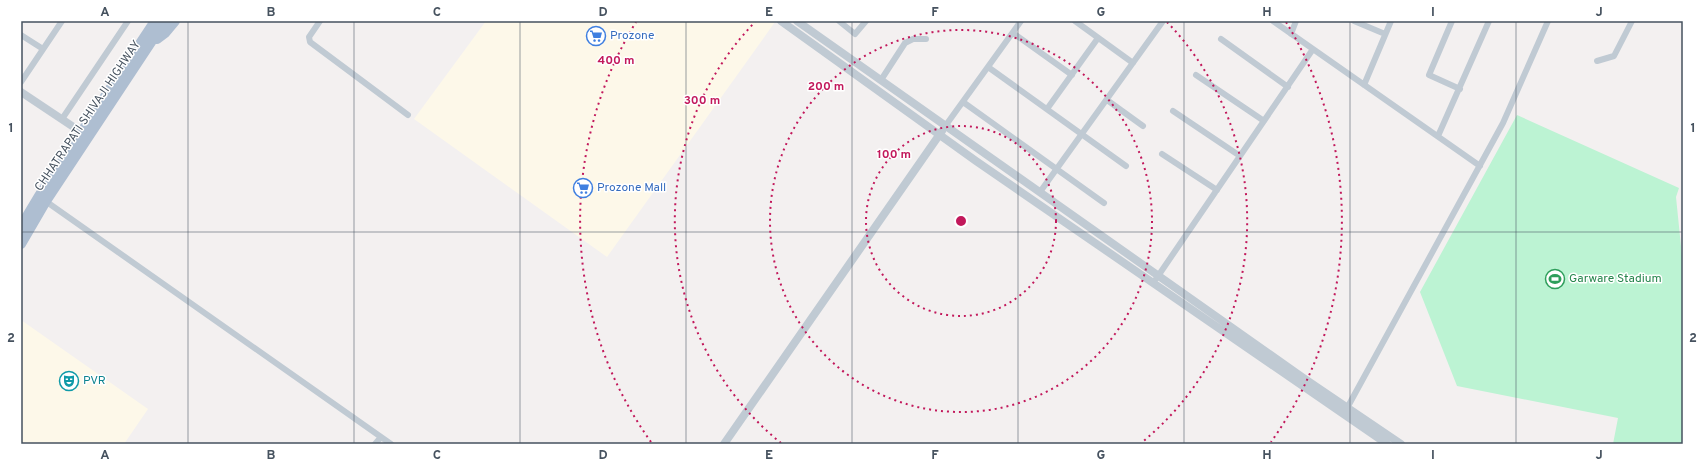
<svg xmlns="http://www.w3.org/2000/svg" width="1704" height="465" viewBox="0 0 1704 465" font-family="Overpass,sans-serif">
	<rect width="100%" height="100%" fill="#f3f0f0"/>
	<path fill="#fdf8e9" d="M486,21H773L775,22L607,257L414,119Z
		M21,320L148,409L124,444H21Z"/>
	<path fill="#bcf3d3" d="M1517,115L1679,188L1676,197L1683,266V444H1613L1618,418L1457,386L1420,292Z"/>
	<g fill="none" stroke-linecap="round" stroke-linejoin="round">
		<path stroke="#c0cad3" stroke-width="6" d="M320,21L309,37L310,42L408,115
			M839,21L855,34L866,21
			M1075,21L1133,63
			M1273,21L1480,166
			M1354,21L1385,34
			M1452,21L1429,75L1460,89
			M1013,33L1072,75
			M1291,34L1296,21
			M21,35L43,49
			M1221,39L1288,87
			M1597,61L1614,56L1632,21
			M988,67L1126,166
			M1196,75L1264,121
			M881,80L905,43L913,39H926
			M21,82L62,21
			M1364,85L1391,21
			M1107,100L1143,126
			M963,102L1104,203
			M1047,109L1098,38
			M1173,111L1240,156
			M62,119L128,21
			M946,125L1021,21
			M1438,136L1489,21
			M1162,154L1217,190
			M1040,192L1163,21
			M44,200L391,444
			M1156,279L1313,49
			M1346,410L1503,123L1548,21
			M375,444L381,437"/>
		<path stroke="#c0cad3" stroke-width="8" d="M781,21L976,161L1387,444
			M797,21L1302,377L1401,444
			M21,92L81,132
			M724,444L942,131"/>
		<path stroke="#aebed1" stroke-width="10" d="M157,39L165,33L175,21
			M21,226L39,196L155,21
			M21,244L46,201L165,21"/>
	</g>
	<path fill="none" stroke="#46525f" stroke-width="1" stroke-opacity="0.55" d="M188,21V444M354,21V444M520,21V444M686,21V444M852,21V444M1018,21V444M1184,21V444M1350,21V444M1516,21V444M21,232H1683"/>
	<g fill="none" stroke="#c2185b" stroke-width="2" stroke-dasharray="2 4">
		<circle cx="961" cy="221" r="95"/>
		<circle cx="961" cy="221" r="191"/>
		<path d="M781 443A286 286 0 0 1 755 22M1167 22A286 286 0 0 1 1141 443"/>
		<path d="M651 442A381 381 0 0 1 636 22M1286 22A381 381 0 0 1 1271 442"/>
	</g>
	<defs>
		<symbol id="supermarket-ring" viewBox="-11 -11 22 22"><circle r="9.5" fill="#fff" stroke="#3f7fe0" stroke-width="1.5"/><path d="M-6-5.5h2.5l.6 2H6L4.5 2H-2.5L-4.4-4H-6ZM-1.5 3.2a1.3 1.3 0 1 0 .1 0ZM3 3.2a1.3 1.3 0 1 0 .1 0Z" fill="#3f7fe0"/></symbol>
		<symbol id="stadium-ring" viewBox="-11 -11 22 22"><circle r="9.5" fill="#fff" stroke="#2e9e5b" stroke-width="1.5"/><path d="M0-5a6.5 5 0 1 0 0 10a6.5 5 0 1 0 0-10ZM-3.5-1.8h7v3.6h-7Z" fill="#2e9e5b"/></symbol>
		<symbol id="theatre-ring" viewBox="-11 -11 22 22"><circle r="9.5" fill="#fff" stroke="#0f9aa8" stroke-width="1.5"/><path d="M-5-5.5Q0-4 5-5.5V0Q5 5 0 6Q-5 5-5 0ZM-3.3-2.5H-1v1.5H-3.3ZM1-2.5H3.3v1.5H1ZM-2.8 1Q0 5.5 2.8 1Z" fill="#0f9aa8"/></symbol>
	</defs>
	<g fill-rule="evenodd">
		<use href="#supermarket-ring" x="585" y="25" width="22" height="22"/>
		<use href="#supermarket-ring" x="572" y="177" width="22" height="22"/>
		<use href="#stadium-ring" x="1544" y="268" width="22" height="22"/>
		<use href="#theatre-ring" x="58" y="370" width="22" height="22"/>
	</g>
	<g text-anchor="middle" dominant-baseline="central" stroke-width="3" stroke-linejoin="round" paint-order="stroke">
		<g font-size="12" fill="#366cbe" stroke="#fff" text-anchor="start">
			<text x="610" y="36">Prozone</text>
			<text x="597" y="188">Prozone Mall</text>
		</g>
		<g font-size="12" fill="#46525f" stroke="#fff">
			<text transform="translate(88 116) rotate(-56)">CHHATRAPATI SHIVAJI HIGHWAY</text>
		</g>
		<g font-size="12" fill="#27864d" stroke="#fff" text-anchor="start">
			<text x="1569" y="279">Garware Stadium</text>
		</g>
		<g font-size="12" fill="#0d838f" stroke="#fff" text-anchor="start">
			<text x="83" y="381">PVR</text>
		</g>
	</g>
	<circle cx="961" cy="221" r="6" fill="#c2185b" stroke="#fff" stroke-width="2"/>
	<g font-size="12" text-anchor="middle" font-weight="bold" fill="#c2185b" stroke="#fff" stroke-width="3" stroke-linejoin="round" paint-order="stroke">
		<text x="616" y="64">400 m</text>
		<text x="826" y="90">200 m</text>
		<text x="702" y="104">300 m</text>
		<text x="894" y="158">100 m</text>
	</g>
	<rect width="1704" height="465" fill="none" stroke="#ffffff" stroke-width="44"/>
	<rect x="22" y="22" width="1660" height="421" fill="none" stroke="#46525f" stroke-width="1.5"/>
	<g font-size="13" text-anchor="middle" font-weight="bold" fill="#46525f">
		<text x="105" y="16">A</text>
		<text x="271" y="16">B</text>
		<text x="437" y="16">C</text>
		<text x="603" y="16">D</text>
		<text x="769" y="16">E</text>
		<text x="935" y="16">F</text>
		<text x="1101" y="16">G</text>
		<text x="1267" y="16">H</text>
		<text x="1433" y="16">I</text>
		<text x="1599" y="16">J</text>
		<text x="11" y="132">1</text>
		<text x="1693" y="132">1</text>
		<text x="11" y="342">2</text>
		<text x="1693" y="342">2</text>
		<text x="105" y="459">A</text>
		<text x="271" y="459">B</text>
		<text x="437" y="459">C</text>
		<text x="603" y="459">D</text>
		<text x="769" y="459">E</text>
		<text x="935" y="459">F</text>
		<text x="1101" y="459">G</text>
		<text x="1267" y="459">H</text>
		<text x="1433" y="459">I</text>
		<text x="1599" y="459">J</text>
	</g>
</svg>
